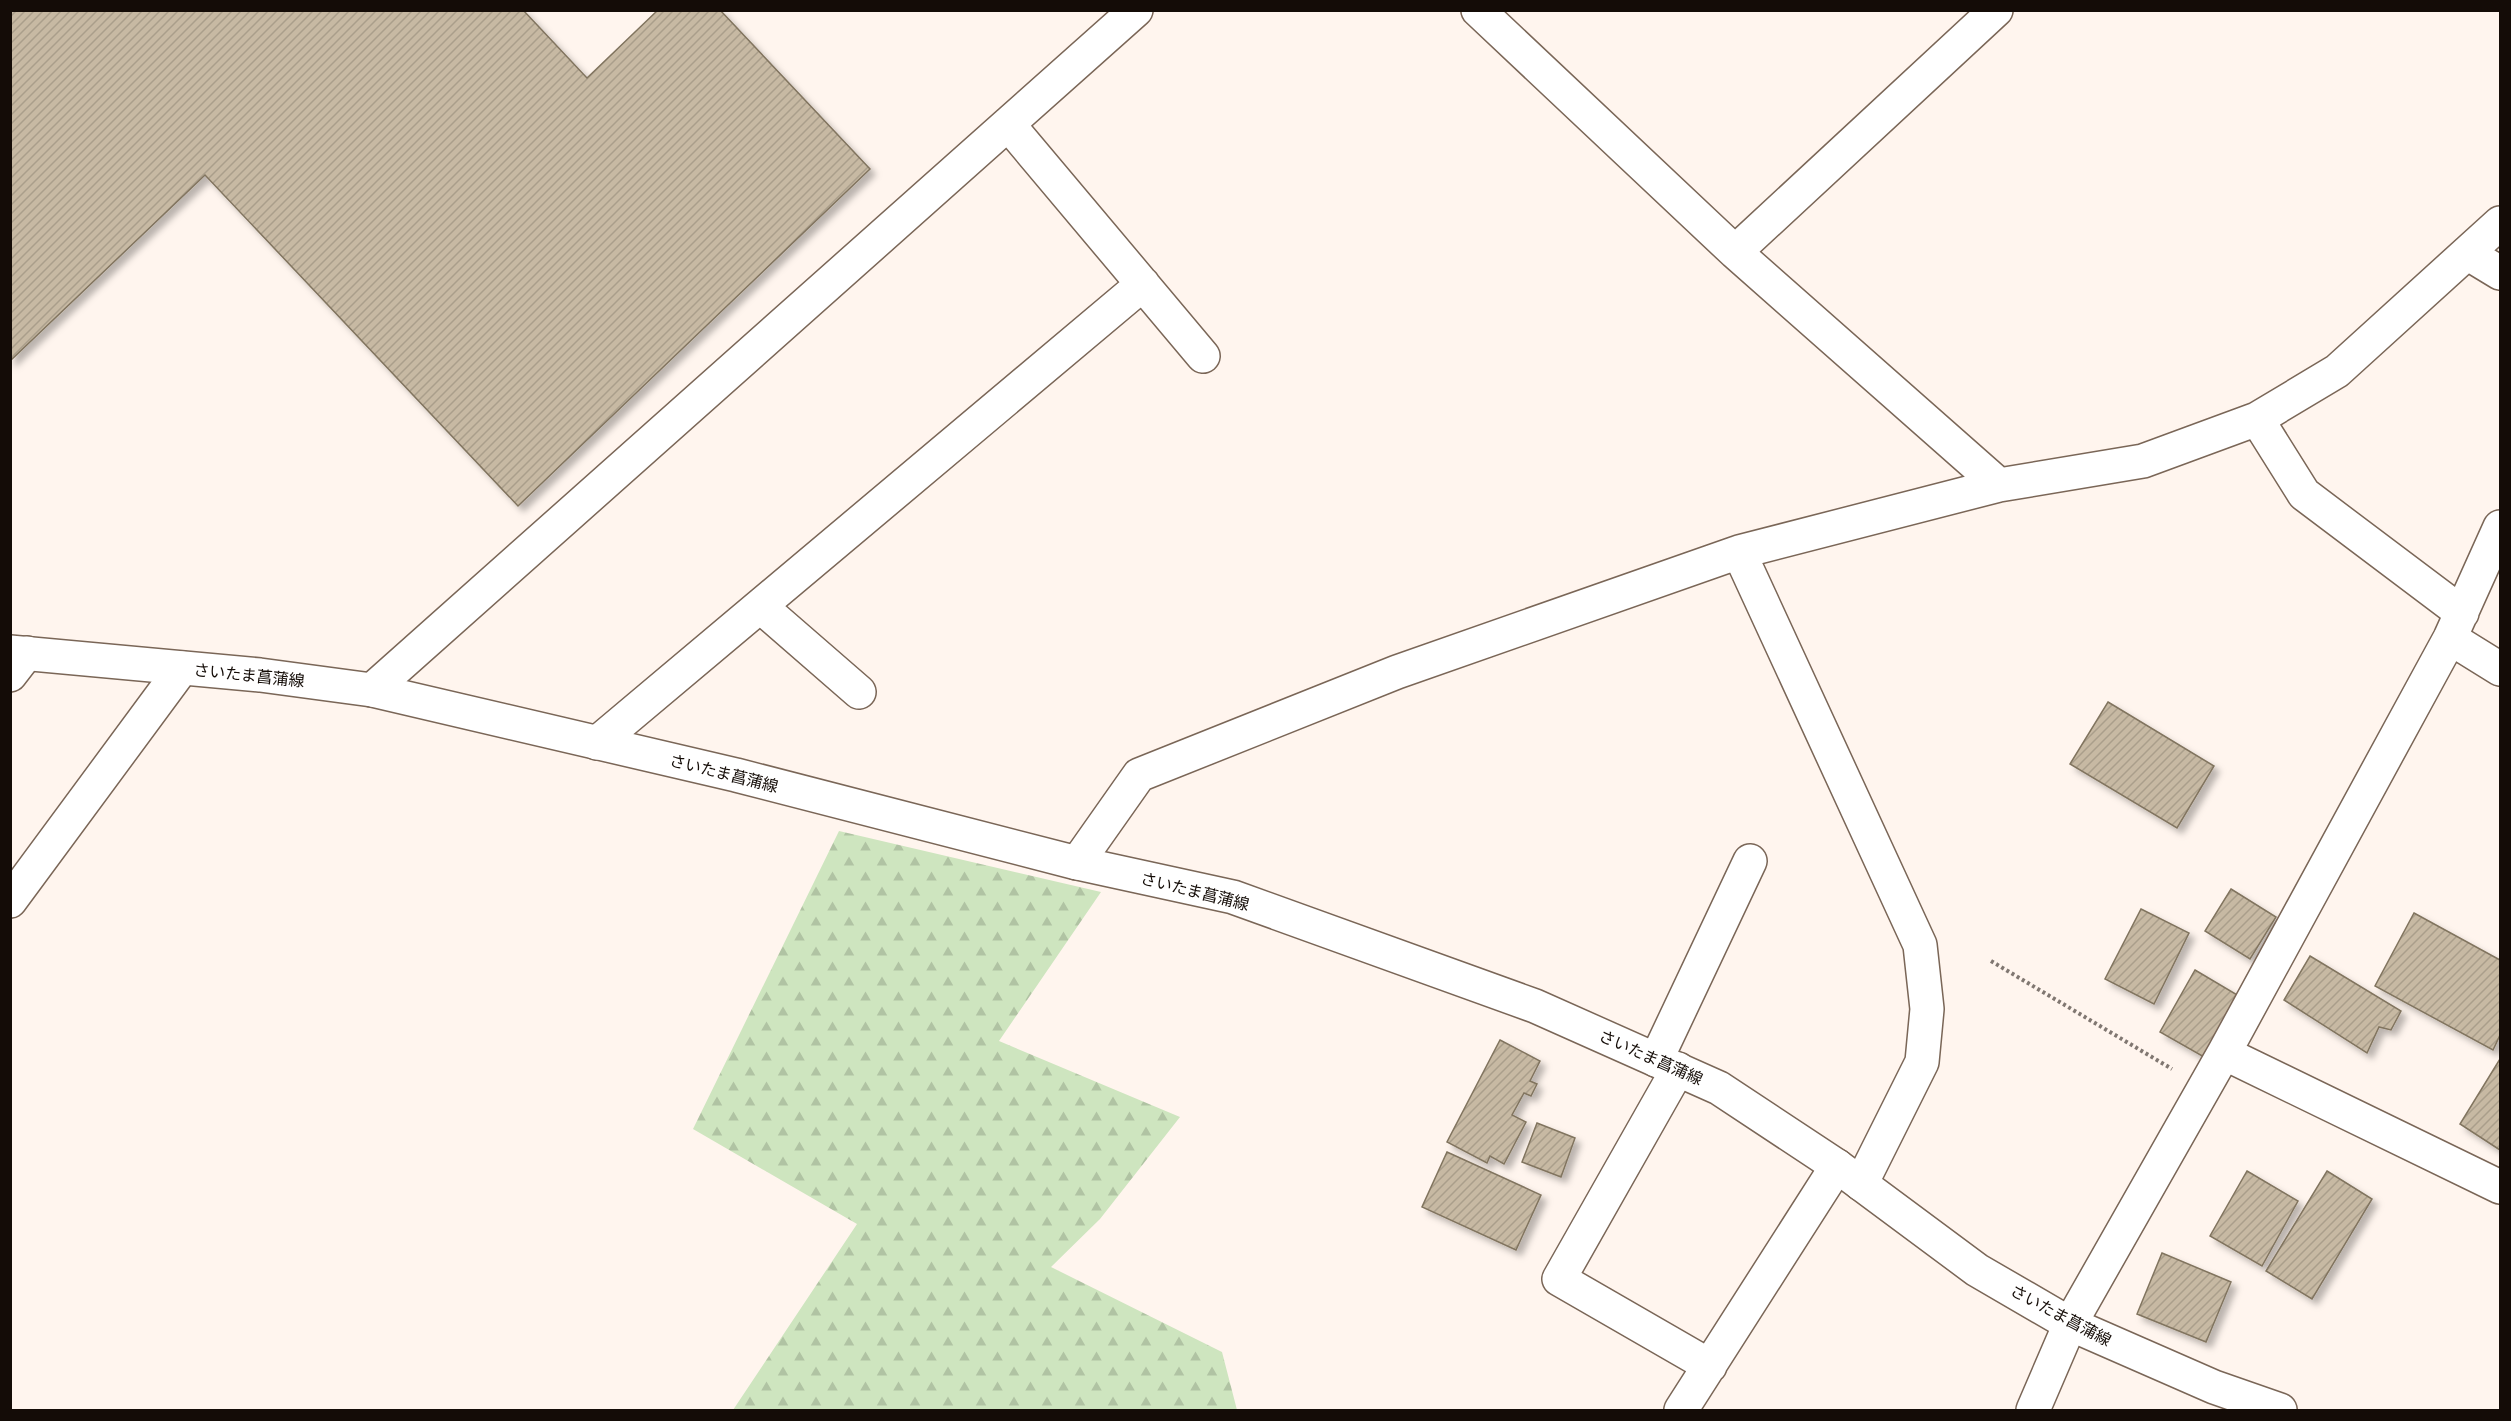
<svg xmlns="http://www.w3.org/2000/svg" width="2511" height="1421" viewBox="0 0 2511 1421" font-family="'Archivo Narrow','Noto Sans JP',sans-serif">
	<defs>
		<pattern id="forest-firs" width="22" height="20" patternUnits="userSpaceOnUse" patternTransform="scale(1.5)"><rect width="22" height="20" fill="#cee5bf"/><path d="M5 1l3.5 6h-7zM16 11l3.5 6h-7z" fill="#b0c3a3"/></pattern>
		<pattern id="building-hatch" width="6" height="6" patternUnits="userSpaceOnUse" patternTransform="scale(1.5)"><rect width="6" height="6" fill="#c7b9a3"/><path d="M-1 1l2-2M0 6l6-6M5 7l2-2" fill="none" stroke="#aa9e8b"/></pattern>
		<filter id="shadow"><feDropShadow dx="5.5" dy="5.5" stdDeviation="3" flood-color="#0004"/></filter>
	</defs>
	<rect width="100%" height="100%" fill="#fff5ee"/>
	<path fill="url(#forest-firs)" d="M839,831L1101,892L999,1041L1180,1117L1100,1219L1051,1267L1222,1352L1237,1410H733L857,1224L693,1129Z"/>
	<path fill="url(#building-hatch)" stroke="#81745f" stroke-width="1.5" filter="url(#shadow)" d="M10,10H523L587,78L658,10H720L870,169L518,506L205,175L10,361Z
		M2108,702L2214,766L2177,828L2070,764Z
		M2231,889L2276,917L2250,959L2205,931Z
		M2141,909L2189,933L2154,1004L2105,979Z
		M2414,913L2500,960V1035L2493,1050L2375,986Z
		M2310,956L2401,1011L2391,1030L2379,1027L2367,1053L2284,1000Z
		M2195,970L2239,996L2204,1057L2160,1032Z
		M1500,1040L1540,1061L1530,1081L1537,1084L1531,1096L1524,1093L1512,1115L1526,1122L1504,1164L1490,1156L1487,1163L1447,1142Z
		M2500,1059V1150L2460,1124Z
		M1537,1123L1575,1138L1561,1177L1522,1162Z
		M1447,1152L1541,1195L1516,1250L1422,1207Z
		M2247,1171L2298,1201L2262,1266L2210,1236Z
		M2327,1171L2372,1199L2312,1299L2266,1271Z
		M2162,1253L2231,1282L2206,1342L2137,1314Z"/>
	<g fill="none" stroke-linecap="round" stroke-linejoin="round">
		<defs>
			<path id="minor" d="M1478,10L1735,252L1999,485
				M1008,124L1203,356
				M1735,252L1996,10
				M2467,253L2500,273
				M2257,419L2304,494L2462,613
				M1739,552L1920,945L1927,1009L1922,1062L1861,1184
				M760,606L859,692
				M2450,638L2500,669
				M10,675L27,653
				M372,690L1136,10
				M597,743L1143,284
				M1077,863L1139,775L1397,672L1739,552L1999,485L2143,461L2257,419L2337,371L2500,223
				M10,901L182,668
				M2224,1053L2500,1187
				M1656,1060L1750,861
				M1678,1069L1559,1279L1710,1366
				M1681,1410L1837,1166
				M2033,1410L2070,1324L2224,1053L2450,638L2500,527"/>
			<path id="major" d="M10,652L260,675L372,690L736,775L1077,863L1233,897L1535,1006L1719,1088L1837,1166L1977,1270L2070,1324L2214,1387L2280,1410"/>
		</defs>
		<use href="#minor" stroke="#7a6657" stroke-width="36"/>
		<use href="#major" stroke="#7a6657" stroke-width="36"/>
		<path stroke="#807771" stroke-width="4" stroke-dasharray="3 3" stroke-linecap="butt" d="M1991,961L2172,1069"/>
		<use href="#minor" stroke="#fff" stroke-width="33"/>
		<use href="#major" stroke="#fff" stroke-width="33"/>
	</g>
	<g text-anchor="middle" dominant-baseline="central" stroke-width="5" stroke-linejoin="round" paint-order="stroke">
		<g font-size="16" fill="#140c07" stroke="#fff">
			<text transform="translate(249 675) rotate(6)">さいたま菖蒲線</text>
			<text transform="translate(724 773) rotate(14)">さいたま菖蒲線</text>
			<text transform="translate(1195 891) rotate(14)">さいたま菖蒲線</text>
			<text transform="translate(1651 1057) rotate(24)">さいたま菖蒲線</text>
			<text transform="translate(2061 1315) rotate(28)">さいたま菖蒲線</text>
		</g>
	</g>
	<rect width="2511" height="1421" fill="none" stroke="#140c07" stroke-width="24"/>
</svg>
